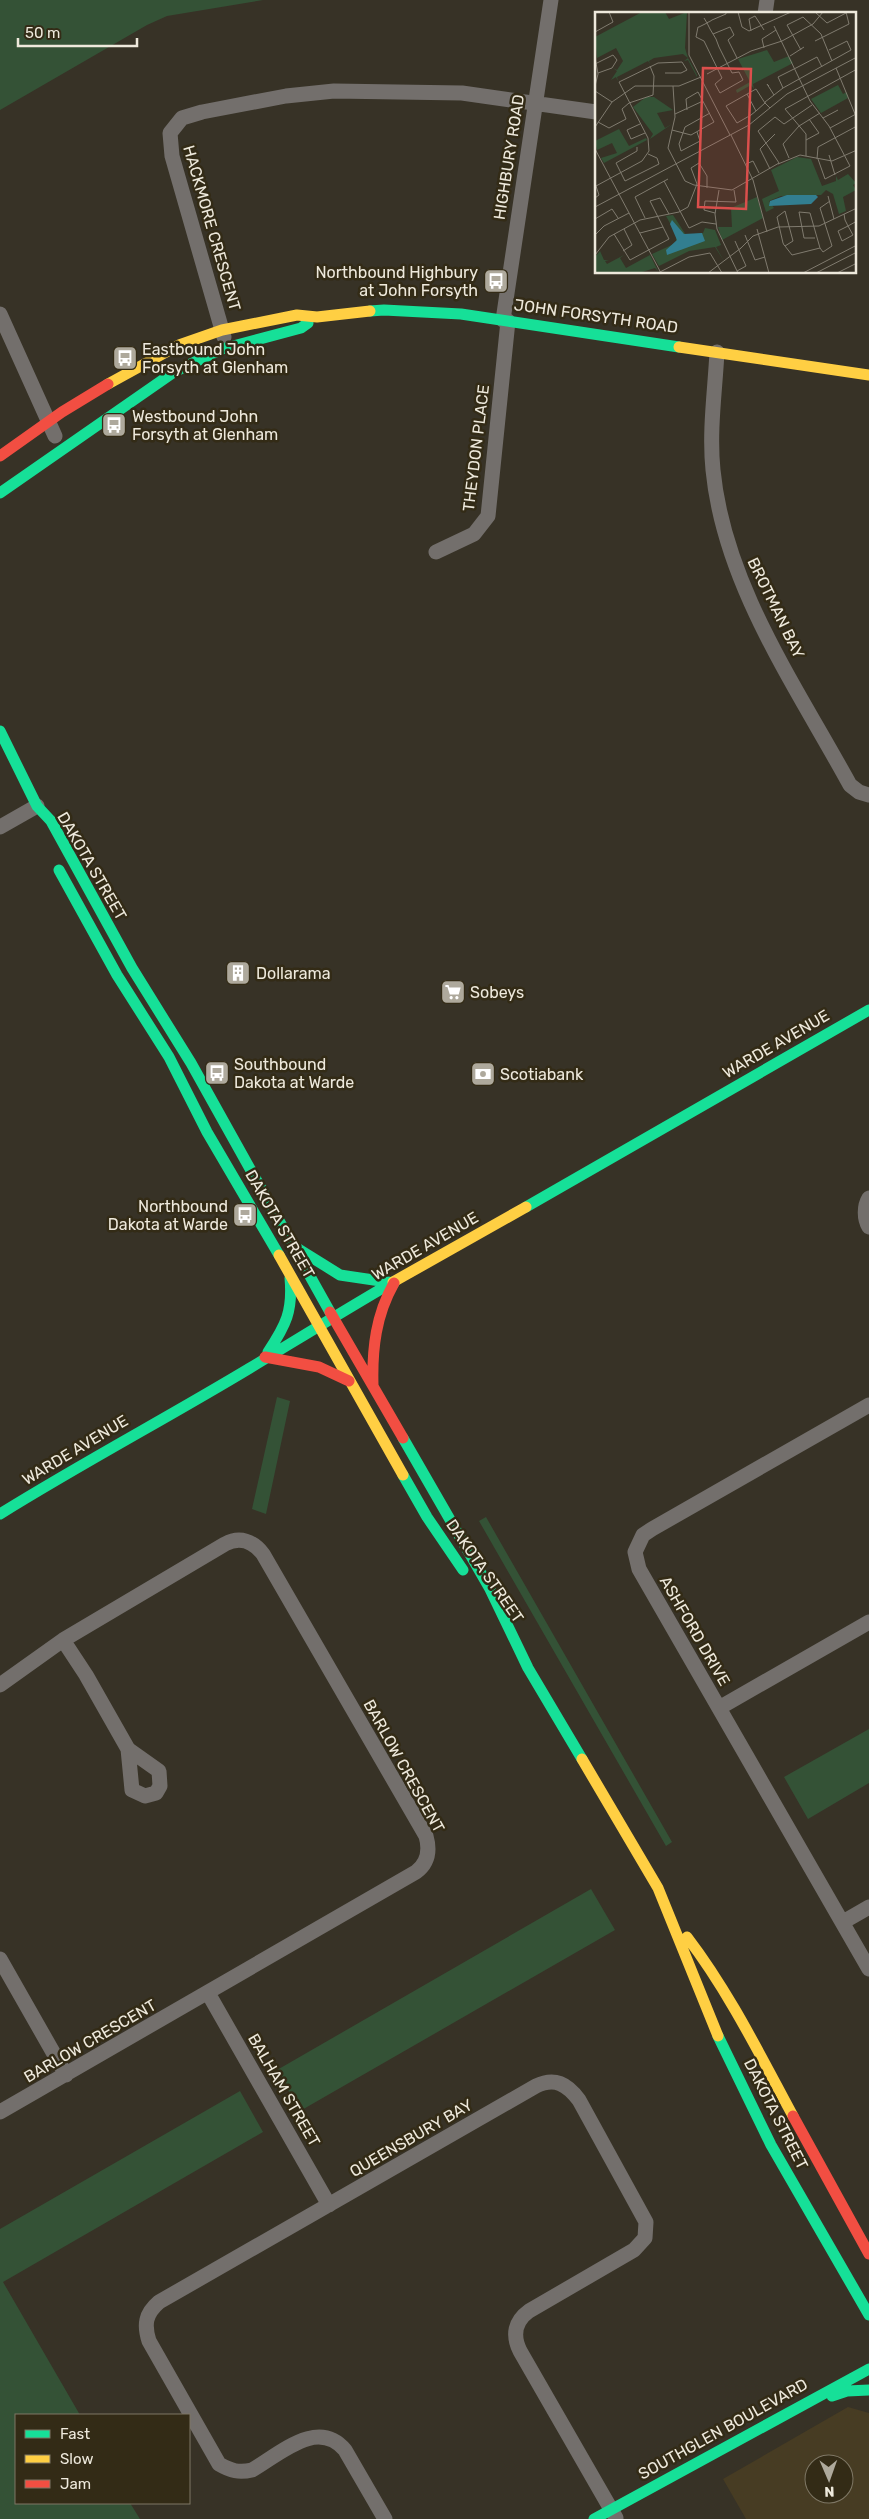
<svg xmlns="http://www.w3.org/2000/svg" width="869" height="2519" viewBox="0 0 869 2519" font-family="Rubik,sans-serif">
	<rect width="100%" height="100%" fill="#373226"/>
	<path fill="#473c23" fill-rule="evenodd" d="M848,2407L869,2413V2519H746L723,2479ZM814,2464H844V2494H814Z"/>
	<path fill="#345236" d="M0,0H263L167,16L147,25L0,110Z
		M277,1397L290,1401L266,1514L252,1509Z
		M486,1517L672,1842L666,1846L479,1521Z
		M869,1729V1783L808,1819L784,1777Z
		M591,1889L615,1930L300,2111L277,2070Z
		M240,2091L263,2132L3,2282L80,2415H16V2503H130L140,2519H0V2229Z"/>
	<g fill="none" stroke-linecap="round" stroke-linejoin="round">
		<path stroke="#736f6c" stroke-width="15" d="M765,14L767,0
			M0,314L55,436
			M503,320L551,0
			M224,337L172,156L170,133L182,118L202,112L286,96L334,91L462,93L596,112
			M717,352C715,391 709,431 713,470C724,584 796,686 850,785L859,792L869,795
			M436,552L474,534L488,516L508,321
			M0,827L37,806
			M869,1198C864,1206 864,1219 869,1227
			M869,1405L652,1529L643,1535L635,1552L639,1569L869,1969
			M63,1640L86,1675L128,1749L132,1790L145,1796L156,1793L160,1786L159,1771L128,1749
			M0,1685L63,1640L225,1544C240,1536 253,1541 263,1554L426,1836C430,1850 428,1863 416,1872L0,2112
			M719,1708L869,1622
			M843,1922L869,1907
			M0,1959L66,2075
			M208,1993L329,2205
			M385,2519L345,2450C318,2418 281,2453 252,2470C239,2473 231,2471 219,2464L149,2341C144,2325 145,2314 159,2302L536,2086C555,2077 567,2084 579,2100L646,2222L645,2238L634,2250L529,2311C515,2321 512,2335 520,2351L616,2518"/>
		<path stroke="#16e098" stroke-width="11" d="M370,311L384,310L461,314L679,347
			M0,493L174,372L222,349L301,328L308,323
			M0,731L37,806L51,821L132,968L191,1063L330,1312
			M59,870L117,975L169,1057L207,1132L279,1255
			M526,1207L869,1010
			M295,1247L340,1275L394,1283
			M268,1352C286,1325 293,1311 290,1278
			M403,1438L490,1589L528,1668L582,1759
			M403,1475L427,1517L463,1570
			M0,1514C82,1463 167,1418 250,1368C298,1339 345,1310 393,1282
			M718,2036L771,2145L869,2315
			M832,2396L847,2391L869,2390
			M594,2519L869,2369"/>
		<path stroke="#ffcf43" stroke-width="11" d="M679,347L869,375
			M108,384L179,345L222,330L297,315L317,317L370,311
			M279,1255L403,1475
			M393,1282L526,1207
			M582,1759L658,1888L718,2036
			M687,1937C729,1992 760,2055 793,2116"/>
		<path stroke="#f24e42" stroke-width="11" d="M0,456L62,412L108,384
			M330,1312L403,1438
			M265,1357L319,1367L349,1381
			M373,1385C372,1348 376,1315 394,1283
			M793,2116L869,2254"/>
	</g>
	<defs>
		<symbol id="bus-square" viewBox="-11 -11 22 22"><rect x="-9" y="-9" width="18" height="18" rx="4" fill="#aea99c" stroke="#332b16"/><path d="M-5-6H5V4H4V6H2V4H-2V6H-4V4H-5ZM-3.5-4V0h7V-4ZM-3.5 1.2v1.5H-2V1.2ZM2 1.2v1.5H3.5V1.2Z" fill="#fff"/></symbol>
		<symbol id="building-square" viewBox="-11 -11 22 22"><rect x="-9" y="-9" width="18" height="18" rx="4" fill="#aea99c" stroke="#332b16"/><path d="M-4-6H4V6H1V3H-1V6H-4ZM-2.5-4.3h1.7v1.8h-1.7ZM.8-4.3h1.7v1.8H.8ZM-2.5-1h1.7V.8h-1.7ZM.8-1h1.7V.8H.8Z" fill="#fff"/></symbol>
		<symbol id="supermarket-square" viewBox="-11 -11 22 22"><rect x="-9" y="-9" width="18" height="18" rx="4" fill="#aea99c" stroke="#332b16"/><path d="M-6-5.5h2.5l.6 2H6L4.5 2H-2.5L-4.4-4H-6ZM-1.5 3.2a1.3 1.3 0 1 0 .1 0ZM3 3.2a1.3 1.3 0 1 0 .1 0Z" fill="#fff"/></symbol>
		<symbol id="bank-square" viewBox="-11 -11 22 22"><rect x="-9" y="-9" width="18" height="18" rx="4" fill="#aea99c" stroke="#332b16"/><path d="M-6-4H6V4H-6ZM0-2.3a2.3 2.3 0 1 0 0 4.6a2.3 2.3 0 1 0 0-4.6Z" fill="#fff"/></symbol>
	</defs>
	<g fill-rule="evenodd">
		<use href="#bus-square" x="482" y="267" width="28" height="28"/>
		<use href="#bus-square" x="111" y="344" width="28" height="28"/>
		<use href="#bus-square" x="100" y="411" width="28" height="28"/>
		<use href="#building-square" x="224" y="959" width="28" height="28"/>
		<use href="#supermarket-square" x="439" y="978" width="28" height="28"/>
		<use href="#bus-square" x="203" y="1059" width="28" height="28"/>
		<use href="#bank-square" x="469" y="1060" width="28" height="28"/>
		<use href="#bus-square" x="231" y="1201" width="28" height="28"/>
	</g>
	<g text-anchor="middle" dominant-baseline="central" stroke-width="5" stroke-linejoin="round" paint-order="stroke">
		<g font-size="16" fill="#eee9dc" stroke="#332b16">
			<text transform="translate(509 157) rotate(-81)">HIGHBURY ROAD</text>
			<text transform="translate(212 228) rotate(74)">HACKMORE CRESCENT</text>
			<text transform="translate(596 316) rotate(8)">JOHN FORSYTH ROAD</text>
			<text transform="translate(476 448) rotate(-83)">THEYDON PLACE</text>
			<text transform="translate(776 608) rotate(64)">BROTMAN BAY</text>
			<text transform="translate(92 866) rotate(60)">DAKOTA STREET</text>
			<text transform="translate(776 1044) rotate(-30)">WARDE AVENUE</text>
			<text transform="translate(280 1224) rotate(60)">DAKOTA STREET</text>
			<text transform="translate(425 1246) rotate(-30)">WARDE AVENUE</text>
			<text transform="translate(75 1450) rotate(-31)">WARDE AVENUE</text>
			<text transform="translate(485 1571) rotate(55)">DAKOTA STREET</text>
			<text transform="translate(695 1631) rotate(60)">ASHFORD DRIVE</text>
			<text transform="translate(404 1766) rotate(61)">BARLOW CRESCENT</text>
			<text transform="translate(90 2041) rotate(-30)">BARLOW CRESCENT</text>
			<text transform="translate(284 2090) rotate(60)">BALHAM STREET</text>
			<text transform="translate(776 2114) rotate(63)">DAKOTA STREET</text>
			<text transform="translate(411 2138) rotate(-30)">QUEENSBURY BAY</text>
			<text transform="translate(723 2429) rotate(-29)">SOUTHGLEN BOULEVARD</text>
		</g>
		<g font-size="16" fill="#eee9dc" stroke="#332b16" text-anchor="start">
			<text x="478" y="272" text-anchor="end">Northbound Highbury<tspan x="478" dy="18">at John Forsyth</tspan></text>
			<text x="142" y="349">Eastbound John<tspan x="142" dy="18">Forsyth at Glenham</tspan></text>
			<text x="132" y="416">Westbound John<tspan x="132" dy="18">Forsyth at Glenham</tspan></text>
			<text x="256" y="973">Dollarama</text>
			<text x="470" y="992">Sobeys</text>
			<text x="234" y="1064">Southbound<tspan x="234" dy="18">Dakota at Warde</tspan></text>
			<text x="500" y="1074">Scotiabank</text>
			<text x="228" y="1206" text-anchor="end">Northbound<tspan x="228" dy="18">Dakota at Warde</tspan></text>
		</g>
	</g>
	<g transform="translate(595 12)">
		<rect width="261" height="261" fill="#373226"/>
		<path d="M47,0H70L74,7L92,0L90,36L93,46L102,63V65L93,48L89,49L93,46L88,42L59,46L54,49L55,52L53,49L22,65L23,69L21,65L16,68L22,59L18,56L22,58L28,49L21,36L2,46L0,25ZM172,38L179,50L194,44L198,51L158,72L159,77L156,73L142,81L141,78L155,70L143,47ZM243,73L248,82L252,80L253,86L226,101L216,87ZM51,85H59L78,98L62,101L70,116L77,112L55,127L58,122L38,95ZM24,117L34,134L51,126L52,128L9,151L6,146L22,141L17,131L2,138L0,129ZM202,145L216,147L227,174L241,169V164L243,168L253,162L261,171L258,173L261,178L248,185L251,199L244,202L238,182L231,178L226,183L186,184L174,189L179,196L171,200L167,187L184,179L176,158ZM162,185L168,206L127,228L123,215H137L136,196ZM78,203L91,223L108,221L110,216L120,218L126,233L121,235L129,249L120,235L94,239L64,254L57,242L81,231V222L71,204ZM5,239L9,248H14L10,249L12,252L29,243L25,246L31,256L55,243L63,259L60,256L44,261H0V245Z" fill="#345236"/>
		<path d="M192,183H221L223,185L216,192L174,194L175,189ZM77,208L89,222L107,221L110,229L72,243L71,238L82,228L75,212Z" fill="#327e90"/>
		<path fill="none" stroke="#807b6f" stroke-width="1" d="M94,0V43L135,123M143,0L147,15L154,19L196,0M220,0L232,11L251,1M109,6L112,11L115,17L121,27L124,35L137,61L144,60L148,68L125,81L120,72L127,66L109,29L101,25L103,15H104L112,11L113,10H114L117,8L131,2V0M179,14L215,89L234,114L255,154L230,167L223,147M156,19L154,7L160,4L169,18M0,20L18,10L14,0M118,22L135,15L139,23L133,28L142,46M220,29L254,12L251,0M169,36L167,27L181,18M206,38L192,13L208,5L226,22L237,49M195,44L209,35M0,45L3,62L0,74M0,52L18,43L22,48L17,56L3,61M241,56L260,102M112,62L156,39L187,29L218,12L228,0M78,74L80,105L73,136L90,169L99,173L137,178L184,151M174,74L172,72L179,83M188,76L183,65L201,56L222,45L227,55M0,79L17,90M152,82L161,99M175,96L170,91L168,88L161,77L131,94L142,111L156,103L161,99L170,91V90L188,76L256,38L252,29L234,38M80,102L108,89M228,106L243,98M3,110L14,116L31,107L27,97L34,91L58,83L59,64L55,54M45,112L32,118L36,127L50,121M0,115L17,90L40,74H84L106,65M235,116L261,102M77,118L96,123L119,110L103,80L91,87L92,98M102,120L105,129L86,139L84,132L90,115L115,101M136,123L158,168L172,220M211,128L224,121L214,107M42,135V139L21,151L30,169L64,152L62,146L53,142M0,137L66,261M234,143L240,163M211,144V122L190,97L262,57M194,146L188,132L204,114L225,101M222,147L223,135L262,114M184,151L163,119L180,105L189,112L217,93M151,152L158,149L164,161M183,152L205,143L237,149L262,138M175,157L165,137L180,122M69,169L94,216L107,210L121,212M124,178L120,202L122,217L143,261M233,184L239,207M0,186L4,183L1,174L47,149L54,139L53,126L24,70L63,51L87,50L92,58L86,61H70M0,195L154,113L192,82L262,45M120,201L109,198L110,189L141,190L139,178M249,202L250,208L253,214L258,223L247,229L243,219L253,214L262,209M50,206L40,185L73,167M0,207L17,197L23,206M162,217L174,261M45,221L68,215M19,222L35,248L74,227L55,189L65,186L74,202M0,223L9,214L34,201M150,223L160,248L170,245M140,229L151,254L142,259M190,234L198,229L190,199L182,205L188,231L189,233L190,234L197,243L225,236L215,201L204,200L209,226H220M225,236L228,240L237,234L225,196L235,189M145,237L158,224L183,215L224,214L262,196M28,239L37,233L29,217M0,243L14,225L45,208L84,200L93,195L102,172L96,156L104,151L112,164V176M63,261L94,245L115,241L127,261M113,261L146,236M208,261L262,233M221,261L262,240M242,261L262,251"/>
		<path fill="#db4f4c" fill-opacity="0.15" stroke="#db4f4c" stroke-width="2.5" d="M108,56L156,57L151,197L103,195Z"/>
		<rect width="261" height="261" fill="none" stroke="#eee9dc" stroke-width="2.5"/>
	</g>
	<rect x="15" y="2414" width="175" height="90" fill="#332b16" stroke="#7e7765"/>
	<rect x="25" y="2430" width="25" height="8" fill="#16e098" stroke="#7e7765"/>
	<text x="60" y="2439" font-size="15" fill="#eee9dc">Fast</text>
	<rect x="25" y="2455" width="25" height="8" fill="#ffcf43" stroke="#7e7765"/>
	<text x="60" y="2464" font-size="15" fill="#eee9dc">Slow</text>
	<rect x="25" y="2480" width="25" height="8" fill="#f24e42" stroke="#7e7765"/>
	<text x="60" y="2489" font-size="15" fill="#eee9dc">Jam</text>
	<g transform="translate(829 2479) rotate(178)"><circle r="24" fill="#332b16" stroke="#7e7765"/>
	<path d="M0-4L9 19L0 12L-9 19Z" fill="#aea99c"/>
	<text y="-8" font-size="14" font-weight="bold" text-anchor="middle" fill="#eee9dc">N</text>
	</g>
	<path d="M18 38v8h119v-8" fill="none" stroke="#eee9dc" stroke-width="2.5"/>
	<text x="25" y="38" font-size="15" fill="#eee9dc" stroke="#332b16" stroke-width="4" paint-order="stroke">50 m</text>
</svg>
